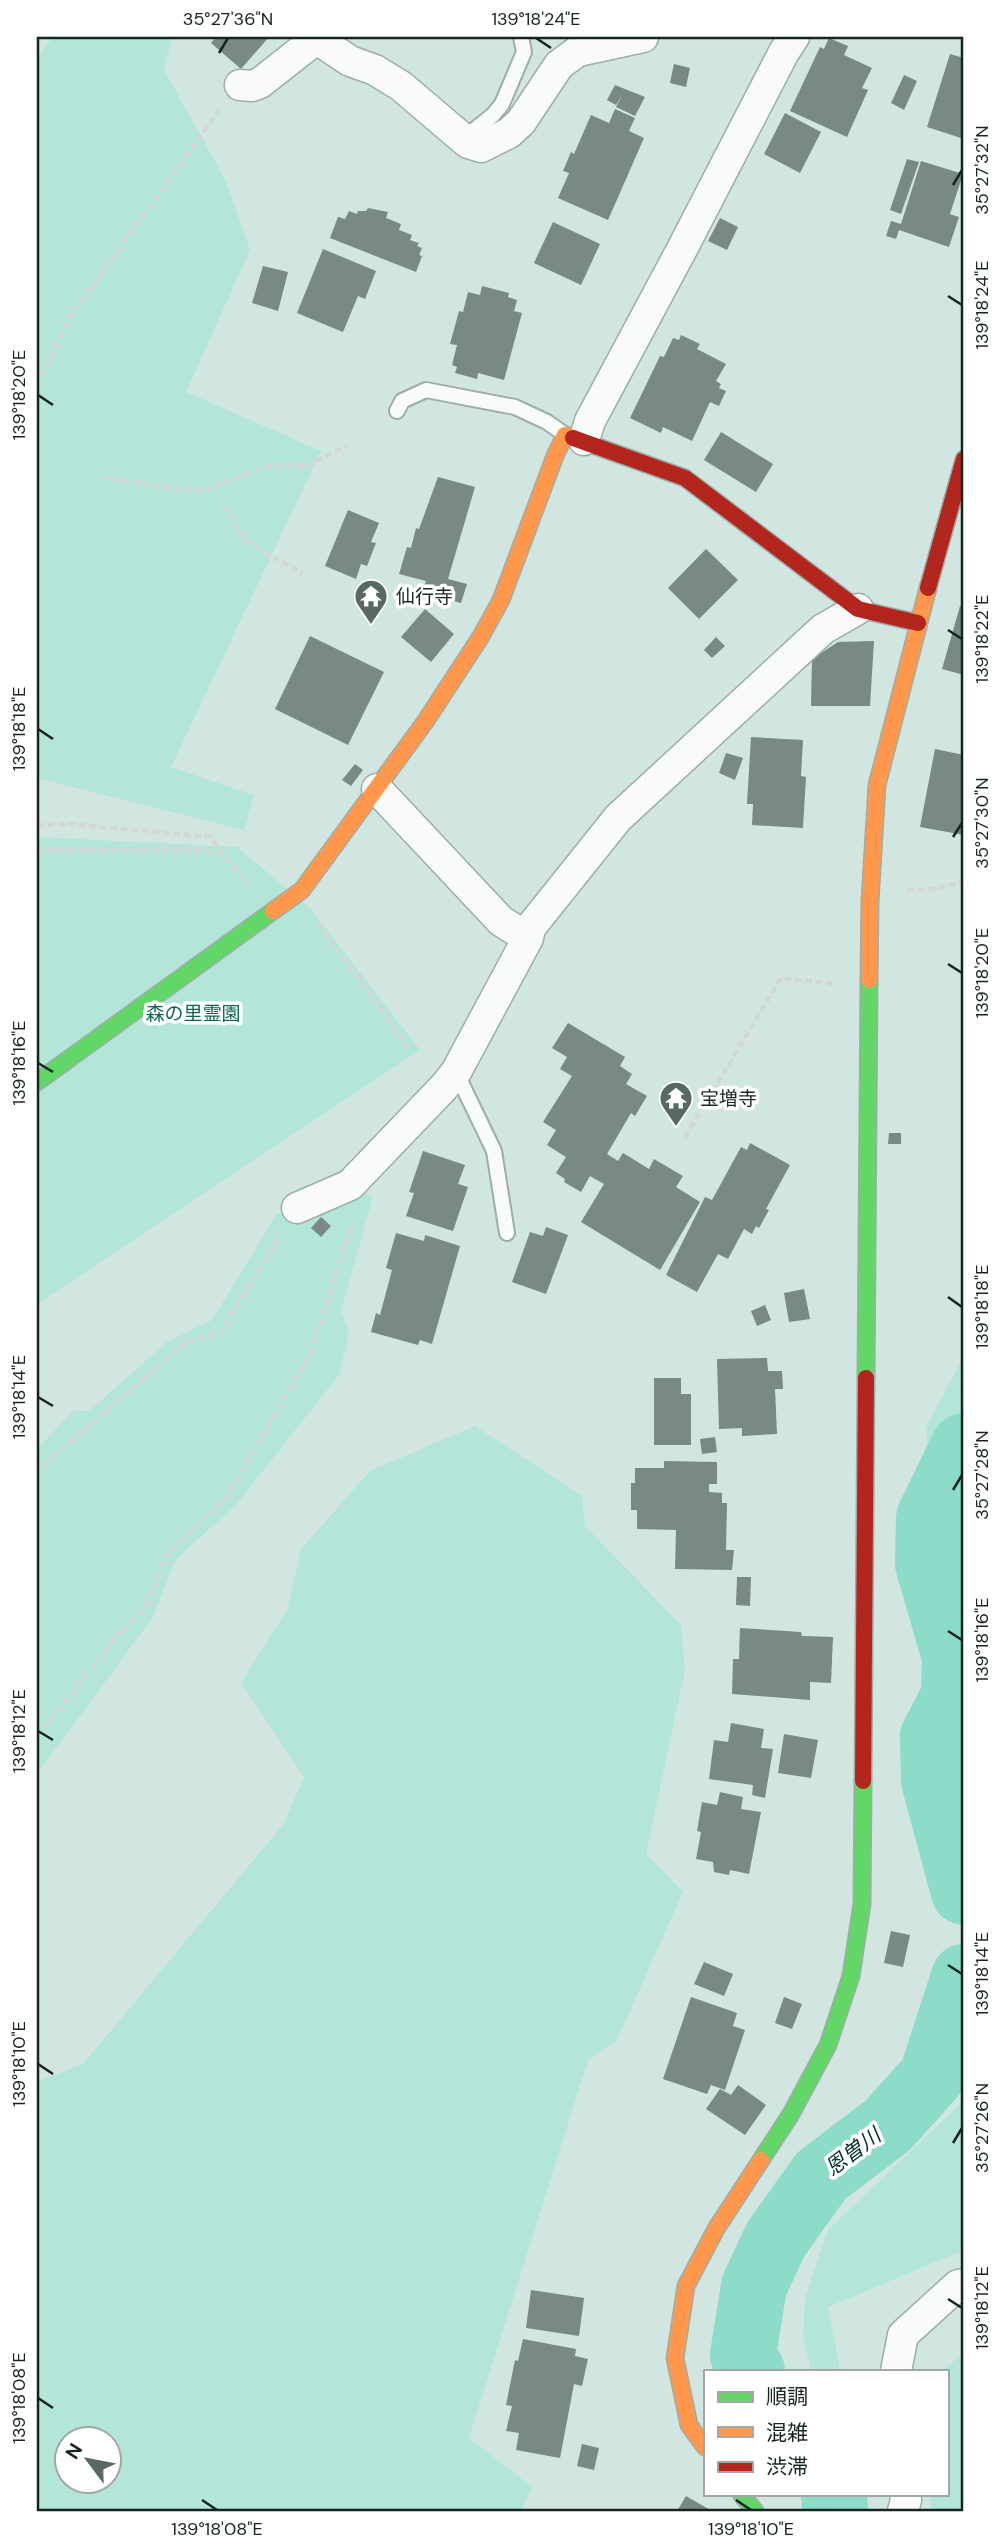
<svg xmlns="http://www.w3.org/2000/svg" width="1001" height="2548" viewBox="0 0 1001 2548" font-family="'DM Sans','Noto Sans JP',sans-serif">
	<rect width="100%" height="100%" fill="#d1e6e0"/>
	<path fill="#b3e6d9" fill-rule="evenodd" d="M52,37H172L164,70L226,181L250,250L186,392L321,451L171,767L254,795L244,830L37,778V61Z
		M37,837L237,847L311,909L420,1050L37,1304Z
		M354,1187L373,1197L341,1311L349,1334L339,1375L235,1506L176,1559L153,1617L37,1774V1449L73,1411H89L167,1342L212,1320L276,1215Z
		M964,1355V1851L955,1821L937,1559L926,1428Z
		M475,1426L582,1496L585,1526L681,1625L685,1670L646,1854L683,1892L617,2040L588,2060L469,2438L532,2487L521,2511H37V2082L83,2064L283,1825L304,1777L241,1683L288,1608L301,1549L370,1471ZM66,2440H108V2482H66Z
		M964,2085V2250L828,2307L840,2371H811L803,2337L805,2297L828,2230L961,2103Z
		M964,2353V2511H931L930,2494H947V2371H941Z"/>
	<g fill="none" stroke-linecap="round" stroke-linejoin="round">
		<path stroke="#8cdcc9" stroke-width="66" d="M964,1446L929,1517L928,1564L955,1657L954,1696L933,1736L934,1781L964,1892
			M752,2371L743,2355L754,2286L776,2239L821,2176L888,2125L932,2076L964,1977
			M834,2494L835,2511"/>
	</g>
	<path fill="#798985" d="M216,37H269L241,69L211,43Z
		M829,38L848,46L844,55L872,68L862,88L868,90L847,137L790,111L820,47L824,49Z
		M950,54L964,58V139L927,127Z
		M674,64L690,68L686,87L670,83Z
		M904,75L917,81L904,110L891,103Z
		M615,85L645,97L635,116L616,107L622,95L616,105L607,100Z
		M615,109L635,118L629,131L644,138L608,220L558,198L569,173L563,171L571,152L574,154L591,115L609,123Z
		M785,113L821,132L800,173L764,154Z
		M907,159L919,162L901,214L890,210Z
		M921,161L963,174L950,214L959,217L949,247L899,230L896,239L886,236L891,221L901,224Z
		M368,208L388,212L386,218L401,224L399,230L412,235L410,240L419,243L417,246L422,248L419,255L422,256L416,272L330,238L338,217L345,219L349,211L357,214L358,211H366Z
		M720,218L738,227L727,250L708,241Z
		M553,222L600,244L581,285L534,263Z
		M323,249L376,271L365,299L358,296L343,332L297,313Z
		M263,266L288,272L278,311L252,303Z
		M482,286L509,293L508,297L517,300L514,311L522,313L504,380L478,373L477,379L455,373L457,367L452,365L457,345L450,344L459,311L463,312L468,292L480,295Z
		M681,335L700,344L697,349L726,364L716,381L721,384L719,388L726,391L719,406L710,402L692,441L663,427L661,433L630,418L660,356L664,357L673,338L679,340Z
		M721,432L773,464L756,492L704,460Z
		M438,477L475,487L448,579L467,584L461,603L422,592L426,581L399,574L407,547L411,548L416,528L419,529Z
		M348,510L379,523L371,542L376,543L367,566L361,564L356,579L325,566Z
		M706,549L738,580L699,619L668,588Z
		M960,606L964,607V675L942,669Z
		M425,609L454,634L431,662L401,637Z
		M310,636L384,672L348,745L275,709Z
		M716,637L725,646L712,658L704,650Z
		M874,641L870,706H811L812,659L838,642Z
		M751,737L803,740L801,776L806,777L803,828L752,825L753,804H747Z
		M935,749L964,755V835L920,827Z
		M726,753L743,758L735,780L719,773Z
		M355,764L363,770L351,786L342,780Z
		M568,1023L625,1057L620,1066L632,1074L626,1084L647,1096L635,1116L631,1113L607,1154L618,1161L623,1153L649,1169L654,1159L683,1176L676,1187L700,1202L660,1270L581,1222L604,1184L590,1176L581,1192L564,1182L565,1179L556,1173L566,1157L547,1145L556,1130L543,1122L572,1076L560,1069L567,1057L552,1048Z
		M889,1133H901V1144H888Z
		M750,1143L790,1165L766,1209L769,1210L759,1228L756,1226L752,1234L744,1229L728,1259L718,1254L697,1292L666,1275L705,1197L712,1200L741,1147L747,1150Z
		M423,1151L465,1165L458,1184L468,1187L453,1231L406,1216L414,1193L409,1192Z
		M321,1217L331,1226L321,1237L311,1228Z
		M546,1227L568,1235L546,1294L512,1282L530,1232L543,1236Z
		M396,1233L424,1241L425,1235L460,1246L432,1344L420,1340L418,1345L371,1332L376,1313L380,1315L392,1270L386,1268Z
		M804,1289L810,1319L789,1322L784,1293Z
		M765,1305L771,1320L757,1326L751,1311Z
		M767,1358L768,1371H782L783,1389H775L777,1434L742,1436V1428L719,1429L717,1359Z
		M654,1378H681V1394H691V1445H654Z
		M715,1437L717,1452L702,1454L700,1439Z
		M664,1461L717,1462V1484H709V1492L722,1493V1503H727L726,1550H734L732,1570L675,1569L676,1530L637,1529V1510H631V1483H635V1468H664Z
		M737,1577H751L750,1606L736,1605Z
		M740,1628L801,1632L802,1636L833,1637L831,1683L810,1682V1700L732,1694L733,1659H739Z
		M731,1723L764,1729L761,1748L773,1749L765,1798L752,1795L753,1785L709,1779L714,1740L728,1742Z
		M784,1734L818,1740L811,1778L778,1773Z
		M720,1792L743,1797L741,1809L761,1812L749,1874L730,1870L729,1875L714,1872L713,1862L696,1859L701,1832L697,1831L702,1802L717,1805Z
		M891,1931L910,1935L903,1967L884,1963Z
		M704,1962L733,1974L724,1996L694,1984Z
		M691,1997L737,2013L733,2026L745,2030L725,2090L711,2085L707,2094L663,2079Z
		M784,1997L802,2004L792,2029L775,2023Z
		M738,2085L766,2105L745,2135L706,2109L720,2089L731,2095Z
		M531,2290L584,2298L579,2336L526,2328Z
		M523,2339L576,2349L575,2356L588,2359L582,2386L574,2384L560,2458L516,2450L519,2433L506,2431L512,2406L506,2405L515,2360L518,2361Z
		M582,2444L599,2448L594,2470L577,2466Z
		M686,2496L712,2511H677Z"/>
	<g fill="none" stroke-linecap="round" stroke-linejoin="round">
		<defs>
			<path id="lane" d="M463,139L493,115L502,104L524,52L521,37
				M397,411L402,401L426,390L515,407L547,422L564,434
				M456,1072L494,1151L507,1233"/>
			<path id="street" d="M314,37L350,61L375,70L401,86L468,143L481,147L509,133L521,122L559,65L578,51L643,37
				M240,85L252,86L260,83L316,39
				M584,440L590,421L681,251L784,52L794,37
				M377,789L501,921L528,938
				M297,1208L350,1185L444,1087L456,1072L528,938L530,928L618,818L823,629L858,609
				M896,2371L903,2335L958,2285L964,2284
				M903,2511L906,2500L905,2494"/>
			<path id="fast" d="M37,1082L273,911
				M866,1378L869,980
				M761,2160L791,2114L828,2045L851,1976L862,1904L863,1781
				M741,2494L755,2511"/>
			<path id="slow" d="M273,911L302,890L425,722L480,638L501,600L555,456L565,435L573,438
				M869,980L870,901L877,785L928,588
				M705,2447L689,2425L675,2358L686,2286L716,2229L761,2160"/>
			<path id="jam" d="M573,438L685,478L858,609L918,623
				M928,588L964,459
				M863,1781L866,1378"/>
		</defs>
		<use href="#lane" stroke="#9dada8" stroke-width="18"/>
		<use href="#street" stroke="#9dada8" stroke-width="33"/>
		<use href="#fast" stroke="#9dada8" stroke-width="19"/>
		<use href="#slow" stroke="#9dada8" stroke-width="19"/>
		<use href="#jam" stroke="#9dada8" stroke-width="19"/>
		<path stroke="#d3d8d7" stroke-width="4.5" stroke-dasharray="7 3.5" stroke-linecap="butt" d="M37,386L69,318L219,111
			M102,477L176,489L203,490L271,465L306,466L347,446
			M225,505L243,539L303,574
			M37,825L70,824L210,837L247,884
			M37,850H197L221,853
			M907,890L933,889L964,882
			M318,923L408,1047
			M685,1137L781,978L833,984
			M37,1471L185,1343L221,1333L281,1234
			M45,1728L113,1641L145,1608L166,1556L227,1497L310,1355L353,1222"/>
		<use href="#lane" stroke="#f8fbfa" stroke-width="14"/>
		<use href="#street" stroke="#f8fbfa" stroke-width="30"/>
		<use href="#fast" stroke="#63d668" stroke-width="16"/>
		<use href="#slow" stroke="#ff974d" stroke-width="16"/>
		<use href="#jam" stroke="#b3261e" stroke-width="16"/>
	</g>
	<path fill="none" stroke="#172421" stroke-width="2.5" d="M536,38L551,48M219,53L228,38M953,185L962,170M948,296L962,305M38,395L53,405M948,630L962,639M38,729L53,739M953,837L962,823M948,964L962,973M38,1063L53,1072M948,1297L962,1307M38,1397L53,1406M953,1490L962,1475M948,1631L962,1640M38,1731L53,1740M948,1965L962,1974M38,2064L53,2074M953,2143L962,2128M948,2299L962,2308M38,2398L53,2408M202,2500L217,2510M736,2500L751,2510"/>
	<defs>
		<symbol id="temple-pin" viewBox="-11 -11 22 30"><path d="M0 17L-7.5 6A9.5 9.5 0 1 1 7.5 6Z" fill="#586864" stroke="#fff"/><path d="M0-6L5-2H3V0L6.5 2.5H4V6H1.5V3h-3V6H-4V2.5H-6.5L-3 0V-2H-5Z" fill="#fff"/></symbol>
	</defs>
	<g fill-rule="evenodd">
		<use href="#temple-pin" x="352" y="577" width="38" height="52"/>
		<use href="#temple-pin" x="657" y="1079" width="38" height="52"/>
	</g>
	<g text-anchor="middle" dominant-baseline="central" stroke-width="7" stroke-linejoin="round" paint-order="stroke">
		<g font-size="19" fill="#172421" stroke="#fff" text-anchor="start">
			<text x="396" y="596">仙行寺</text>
			<text x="700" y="1098">宝増寺</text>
		</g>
		<g font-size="19" fill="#106656" stroke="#fff">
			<text x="193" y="1013">森の里霊園</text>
		</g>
		<g font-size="21" font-style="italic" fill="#003229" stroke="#fff">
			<text transform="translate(853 2152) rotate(-37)">恩曽川</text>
		</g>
	</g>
	<rect width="1001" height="2548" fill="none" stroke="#ffffff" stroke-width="77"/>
	<rect x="704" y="2370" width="245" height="126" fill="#ffffff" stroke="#a2a7a6" stroke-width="2"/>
	<rect x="718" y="2392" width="35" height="10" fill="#63d668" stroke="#a2a7a6" stroke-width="2"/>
	<text x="766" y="2404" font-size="21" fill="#172421">順調</text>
	<rect x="718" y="2427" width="35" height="10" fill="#ff974d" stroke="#a2a7a6" stroke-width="2"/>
	<text x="766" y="2440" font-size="21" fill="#172421">混雑</text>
	<rect x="718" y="2462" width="35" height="10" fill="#b3261e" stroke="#a2a7a6" stroke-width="2"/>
	<text x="766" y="2474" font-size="21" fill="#172421">渋滞</text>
	<g transform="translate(88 2460) rotate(302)"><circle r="33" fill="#ffffff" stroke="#a2a7a6" stroke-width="2"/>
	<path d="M0-5L12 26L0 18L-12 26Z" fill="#586864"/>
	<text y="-10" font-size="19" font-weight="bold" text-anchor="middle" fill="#172421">N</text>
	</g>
	<rect x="38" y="38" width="924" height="2472" fill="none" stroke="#172421" stroke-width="2.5"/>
	<g font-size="18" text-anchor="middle" fill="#172421">
		<text x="228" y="25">35°27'36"N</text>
		<text x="536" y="25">139°18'24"E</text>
		<text transform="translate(982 170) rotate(-90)" y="6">35°27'32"N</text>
		<text transform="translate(982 305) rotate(-90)" y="6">139°18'24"E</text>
		<text transform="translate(19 395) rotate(-90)" y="6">139°18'20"E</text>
		<text transform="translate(982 639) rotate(-90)" y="6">139°18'22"E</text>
		<text transform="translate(19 729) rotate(-90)" y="6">139°18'18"E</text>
		<text transform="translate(982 823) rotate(-90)" y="6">35°27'30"N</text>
		<text transform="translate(982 973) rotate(-90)" y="6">139°18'20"E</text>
		<text transform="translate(19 1063) rotate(-90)" y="6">139°18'16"E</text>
		<text transform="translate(982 1307) rotate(-90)" y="6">139°18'18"E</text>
		<text transform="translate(19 1397) rotate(-90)" y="6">139°18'14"E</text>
		<text transform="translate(982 1475) rotate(-90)" y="6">35°27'28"N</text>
		<text transform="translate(982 1640) rotate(-90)" y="6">139°18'16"E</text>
		<text transform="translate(19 1731) rotate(-90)" y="6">139°18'12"E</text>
		<text transform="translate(982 1974) rotate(-90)" y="6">139°18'14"E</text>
		<text transform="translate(19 2064) rotate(-90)" y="6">139°18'10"E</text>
		<text transform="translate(982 2128) rotate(-90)" y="6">35°27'26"N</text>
		<text transform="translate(982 2308) rotate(-90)" y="6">139°18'12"E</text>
		<text transform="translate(19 2398) rotate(-90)" y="6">139°18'08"E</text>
		<text x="217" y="2535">139°18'08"E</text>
		<text x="751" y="2535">139°18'10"E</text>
	</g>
</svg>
